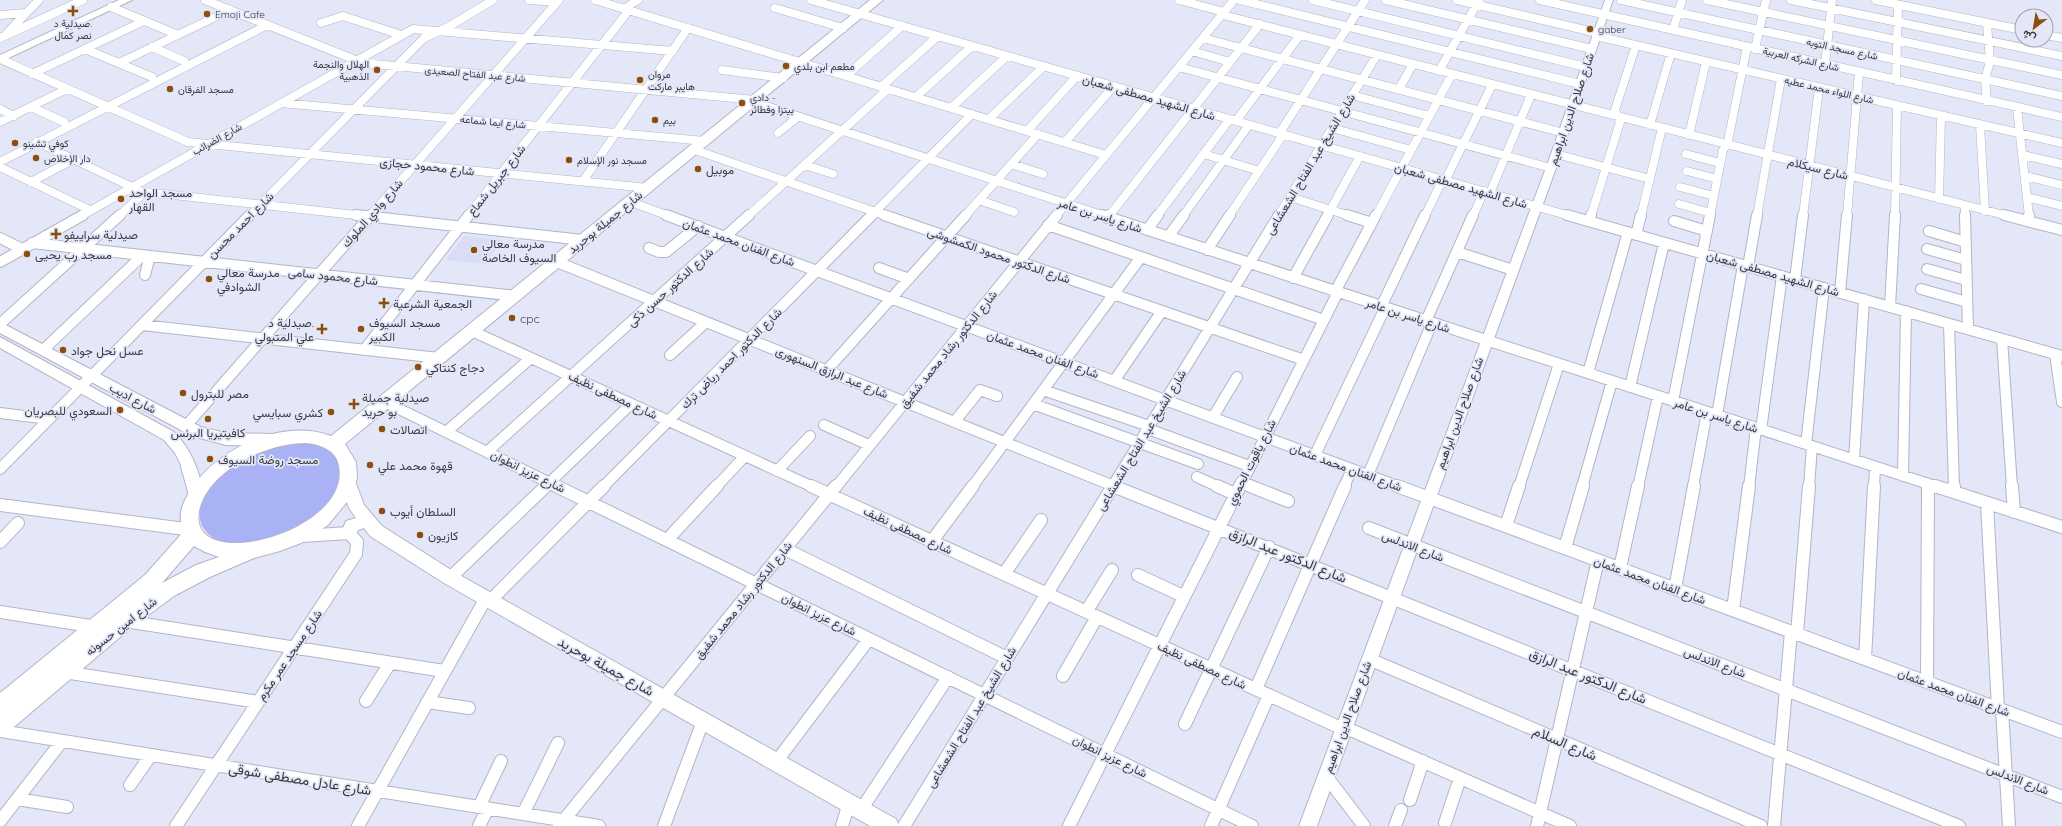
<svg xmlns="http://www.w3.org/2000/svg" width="2062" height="826" viewBox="0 0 2062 826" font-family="Quicksand,Vazirmatn,sans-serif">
	<rect width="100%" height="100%" fill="#e4e7f8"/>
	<path fill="#d9ddf5" d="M464,236L502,240L485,264L446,260Z"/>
	<path fill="#a9b2f5" d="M304,442C309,443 316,444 322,446C370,466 322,516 296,530C283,538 264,540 249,544C240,547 226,544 217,540C178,519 213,474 240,460C260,450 282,444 304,442Z"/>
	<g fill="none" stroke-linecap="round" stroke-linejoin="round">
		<defs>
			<path id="minor-far2" d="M205,0L363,63L755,100
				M529,0L557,2
				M595,0L1106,155
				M811,0L1570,216
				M1179,0L1224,12
				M1240,0L1580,84
				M1313,0L1586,67
				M1386,0L1592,49
				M1457,0L1598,33
				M1540,0L2062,117
				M1621,0L2062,96
				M1707,0L2062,75
				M1791,0L2062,56
				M1876,0L2022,30
				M111,7L178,35
				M775,8L843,28
				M624,9L638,0
				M0,15L26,13
				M1223,15L2008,216
				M321,23L343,16L401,35
				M1987,24L1990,61L1985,80L1987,101
				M1673,30L1682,0
				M7,33L39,0
				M2046,35L2062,38
				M1596,36L2062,143
				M0,38L83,0
				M1203,38L1564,133
				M152,47L184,61
				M85,49L152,77
				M1755,49L1766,0
				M1192,51L1230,62
				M0,59L188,142L648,188
				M119,63L230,10
				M1825,65L1832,0
				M1179,67L1551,168
				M722,70L783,78
				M1439,71L1479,0
				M32,74L144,21
				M846,76L902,26
				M1896,81L1898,5
				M881,87L937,37
				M1399,89L1413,64
				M1352,95L1429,116
				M916,97L972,46
				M754,102L1105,216
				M281,103L705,141
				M31,107L64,122
				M951,108L1007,56
				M2017,108L2029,216
				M0,109L14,116
				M989,119L1043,67
				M1236,121L1300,35
				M0,122L67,89
				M1650,125L1671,53
				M1980,125L1985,211
				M1332,128L1411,150
				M1027,131L1077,76
				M778,133L798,117
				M1279,134L1365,0
				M1689,135L1706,62
				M37,142L132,187
				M1065,142L1113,87
				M695,150L887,216
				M1204,154L1259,171
				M1556,154L1650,179
				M1686,154L1720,163
				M2023,155L2062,164
				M0,162L267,25
				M1011,164L1043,174
				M805,165L833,174
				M0,167L90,210
				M1687,171L1717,179
				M2025,176L2062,185
				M583,181L688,28
				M31,182L74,159
				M1680,187L1714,196
				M127,190L365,216
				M1490,193L1531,95
				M1290,197L1350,216
				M2027,197L2062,206
				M1939,199L1941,116
				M979,200L1014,212
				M631,202L669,216
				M1679,204L1711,213
				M1965,205V216
				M81,216L413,29L673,51
				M119,216L145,192
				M249,216L424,38L448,27L493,0
				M370,216L559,0
				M468,216L629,10
				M748,216L888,89
				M871,216L972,114
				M965,216L1038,134
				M1056,216L1234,0
				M1109,216L1260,24
				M1157,216L1229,120
				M1183,216L1249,125
				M1229,216L1283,135
				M1278,216L1377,55
				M1327,216L1360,156
				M1376,216L1452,74
				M1425,216L1439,187L1445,181L1492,85
				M1473,216L1484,191
				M1591,216L1620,122L1615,110L1636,45
				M1641,216L1662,128
				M1710,216L1723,150L1728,141L1747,47
				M1757,216L1781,79
				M1803,216L1819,88
				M1847,216L1859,72
				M1895,216L1897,106"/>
			<path id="minor-far1" d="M356,215L583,240
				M666,215L1400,487
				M884,215L1304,360
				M1102,215L1938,487
				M1347,215L1372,223
				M1567,215L2062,356
				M1965,215L1968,329
				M2004,215L2062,230
				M2029,215L2030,222
				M1107,218L1109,215
				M1589,221L1591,215
				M1674,221L1707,231
				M1048,225L1324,320
				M1147,230L1158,215
				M1929,231L1966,242
				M1636,235L1641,215
				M1168,237L1184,215
				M0,238L22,249
				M32,243L516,296
				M649,248L659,252H666L698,226
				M1927,249L1966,260
				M1207,250L1230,215
				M1457,252L1513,270
				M0,262L83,215
				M557,262L1116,487
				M1748,267L1757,215
				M879,268L909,279
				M1927,269L1966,280
				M145,275L150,256
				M1293,278L1328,215
				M1795,280L1803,215
				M1921,289L1967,302
				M1335,292L1376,215
				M1840,293L1847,215
				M1381,307L1425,215
				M1890,307L1895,215
				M1426,321L1473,215
				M0,324L120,215
				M1949,324L1954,487
				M142,325L439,358
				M472,331L813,487
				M2002,339L2012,487
				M43,350L143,255
				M364,350L469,215
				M2055,354L2062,402
				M670,355L706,322
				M827,370L966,215
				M1588,373L1628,232
				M1114,381L1162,311
				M1630,387L1664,243
				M1043,390L1149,426
				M1673,401L1710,215
				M385,402L558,487
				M1033,404L1198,464
				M0,413L49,419
				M1717,415L1743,265
				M1213,417L1237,377
				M955,421L980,390L997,396
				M824,425L869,445
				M185,427L371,215
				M1148,429L1249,466
				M1761,430L1782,276
				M446,432L531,358
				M1806,444L1824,288
				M487,452L749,215
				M1315,455L1385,308
				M1854,460L1864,299
				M0,469L250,215
				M777,471L810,436
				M1368,475L1432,323
				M1903,476L1906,311
				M1197,477L1219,487
				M1241,482L1253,487
				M545,487L631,404
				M603,487L872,215
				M716,487L745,456
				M836,487L1057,215
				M972,487L1141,257
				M1112,487L1279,215
				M1240,487L1338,292
				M1344,487L1352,469
				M1519,487L1559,364
				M1582,487L1612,381
				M1638,487L1658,396
				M1693,487L1707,412
				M1749,487L1756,428
				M1809,487L1812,446
				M1874,487L1875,467
				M1928,487V484"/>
			<path id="minor" d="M556,486L1252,826
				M811,486L1343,729
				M1113,486L1959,826
				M1217,486L1235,494
				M1250,486L1288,501
				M1397,486L2062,732
				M1935,486L2062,527
				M1954,486V492
				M2012,486L2014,512
				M1987,503L1998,708
				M0,505L193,530
				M1506,526L1519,486
				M1369,528L2062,797
				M667,540L717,486
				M932,541L973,486
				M0,542L18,523
				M1565,548L1583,486
				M785,549L1007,658
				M1620,568L1638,486
				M1004,574L1041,520
				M1138,575L1183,596
				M450,578L546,486
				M1675,589L1694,486
				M490,601L604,486
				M1733,610L1749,486
				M0,612L97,627
				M1086,612L1112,570
				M125,621L444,671
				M1797,634L1809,486
				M1369,659L1761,826
				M1865,659L1874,486
				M64,672L258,702
				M1063,676L1097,617
				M1927,682L1928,486
				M1256,689L1345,486
				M366,701L390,663
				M427,702L469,708
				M2002,710L2009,826
				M1185,724L1269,547
				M1344,727L1570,826
				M0,731L599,826
				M776,762L869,639
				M1326,776L1364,826
				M130,785L151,755
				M17,799L67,807
				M1410,800L1423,761
				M479,807L501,761
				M861,810L948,677
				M523,814L558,743
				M0,821L62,741
				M1445,823L1460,778
				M176,826L356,554L357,542L349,533L302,536
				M358,826L486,598
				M479,826L488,808
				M559,826L836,486
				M664,826L703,721
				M842,826L849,803
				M904,826L1113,486
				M1069,826L1240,486
				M1211,826L1269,695
				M1395,826L1401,810
				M1537,826L1598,560
				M1774,826L1791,632"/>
			<path id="tertiary" d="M1605,0H1613L1556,168L1317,826H1299L1546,168Z"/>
			<path id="secondary" d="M119,0H132L0,62V55Z
				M0,322L201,427L226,433L273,434L278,436L281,440L278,444L273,446L226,445L192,436L0,333Z
				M0,337L174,432C192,450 199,471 204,495L202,499L196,501L190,499L180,463L175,453L164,440L0,348Z
				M348,476L354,478L364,505L382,526L456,573L896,819L899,826H870L444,583L370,536L364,528L358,530L355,538L349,540L343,538L341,533L346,521L356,518L349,508L340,482L342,478Z"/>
			<path id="primary" d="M870,0H883L345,444L356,462L357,479L347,502L328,525L301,543L280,551L254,558L210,577L174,596L132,627L8,732L0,735V693L145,575L184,531C177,518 182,503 190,491C216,449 283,417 331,436ZM306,443C318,444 334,449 338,462C359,532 180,579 200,507C212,468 268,443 306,443ZM194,546L205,552L219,557L196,565L162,583Z"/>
		</defs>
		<use href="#minor-far2" stroke="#b2b5c5" stroke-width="9"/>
		<use href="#minor-far1" stroke="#b2b5c5" stroke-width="12"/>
		<use href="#minor" stroke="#b2b5c5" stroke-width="14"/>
		<use href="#tertiary" stroke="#b2b5c5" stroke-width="2"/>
		<use href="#secondary" stroke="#b2b5c5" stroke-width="2"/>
		<use href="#primary" stroke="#b2b5c5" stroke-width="2"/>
		<use href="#minor-far2" stroke="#fff" stroke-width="8"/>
		<use href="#minor-far1" stroke="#fff" stroke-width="10"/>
		<use href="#minor" stroke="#fff" stroke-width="12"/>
		<use href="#tertiary" fill="#fff" fill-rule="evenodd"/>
		<use href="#secondary" fill="#fff" fill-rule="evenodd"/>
		<use href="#primary" fill="#fff" fill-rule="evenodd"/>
	</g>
	<g fill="#8b4e0e" stroke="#e4e7f8" stroke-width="1.5">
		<path d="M71 5h4v4h4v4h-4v4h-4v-4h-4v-4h4z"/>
		<circle cx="207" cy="14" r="4"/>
		<circle cx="1590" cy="29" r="4"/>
		<circle cx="786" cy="66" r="4"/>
		<circle cx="377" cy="70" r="4"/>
		<circle cx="640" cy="80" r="4"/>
		<circle cx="170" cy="89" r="4"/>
		<circle cx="742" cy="103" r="4"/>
		<circle cx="655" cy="120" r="4"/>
		<circle cx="15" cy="143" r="4"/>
		<circle cx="36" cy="158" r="4"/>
		<circle cx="569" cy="160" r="4"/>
		<circle cx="698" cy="169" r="4"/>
		<circle cx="121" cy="199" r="4"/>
		<path d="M54 228h4v4h4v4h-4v4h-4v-4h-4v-4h4z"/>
		<circle cx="474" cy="250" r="4"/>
		<circle cx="27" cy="254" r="4"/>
		<circle cx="209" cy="279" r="4"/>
		<path d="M382 297h4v4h4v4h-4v4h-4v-4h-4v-4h4z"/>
		<circle cx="512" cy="318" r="4"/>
		<path d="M320 323h4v4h4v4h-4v4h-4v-4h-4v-4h4z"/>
		<circle cx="361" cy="329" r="4"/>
		<circle cx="63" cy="350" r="4"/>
		<circle cx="418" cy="367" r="4"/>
		<circle cx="183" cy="393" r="4"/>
		<path d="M352 398h4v4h4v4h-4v4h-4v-4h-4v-4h4z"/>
		<circle cx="120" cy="410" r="4"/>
		<circle cx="331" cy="412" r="4"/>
		<circle cx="208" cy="419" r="4"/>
		<circle cx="382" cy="429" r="4"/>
		<circle cx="210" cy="459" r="4"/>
		<circle cx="370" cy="465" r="4"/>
		<circle cx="382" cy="511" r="4"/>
		<circle cx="420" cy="535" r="4"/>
	</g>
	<g text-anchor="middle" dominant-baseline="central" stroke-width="3.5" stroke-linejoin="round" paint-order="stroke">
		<g font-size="10" fill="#393a40" stroke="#e4e7f8" text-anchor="start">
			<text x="215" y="14">Emoji Cafe</text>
			<text x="73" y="23" text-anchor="middle">صيدلية د.<tspan x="73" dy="12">نصر كمال</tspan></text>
			<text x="1598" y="29">gaber</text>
			<text x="369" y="64" text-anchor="end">الهلال والنجمة<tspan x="369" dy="12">الذهبية</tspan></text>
			<text x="794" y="66">مطعم ابن بلدي</text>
			<text x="648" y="74">مروان<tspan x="648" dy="12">هايبر ماركت</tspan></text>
			<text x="178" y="89">مسجد الفرقان</text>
			<text x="750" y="97">دادي -<tspan x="750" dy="12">بيتزا وفطائر</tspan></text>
			<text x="663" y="120">بيم</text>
			<text x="23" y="143">كوفي تشينو</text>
			<text x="44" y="158">دار الإخلاص</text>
			<text x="577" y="160">مسجد نور الإسلام</text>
		</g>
		<g font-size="10" fill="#393a40" stroke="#e4e7f8">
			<text transform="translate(1842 49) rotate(12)">شارع مسجد التوبه</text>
			<text transform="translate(1801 59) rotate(13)">شارع الشركه العربية</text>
			<text transform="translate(475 74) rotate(5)">شارع عبد الفتاح الصعيدى</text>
			<text transform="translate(1829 90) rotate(13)">شارع اللواء محمد عطيه</text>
			<text transform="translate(493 122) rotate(5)">شارع ايما شماعه</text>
			<text transform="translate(217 139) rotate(-29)">شارع الضرائب</text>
		</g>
		<g font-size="12" fill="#393a40" stroke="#e4e7f8">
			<text transform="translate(1149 97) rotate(16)">شارع الشهيد مصطفى شعبان</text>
			<text transform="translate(1571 109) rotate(-71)">شارع صلاح الدين ابراهيم</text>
			<text transform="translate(1310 164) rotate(-59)">شارع الشيخ عبد الفتاح الشعشاعى</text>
			<text transform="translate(427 166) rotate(6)">شارع محمود حجازى</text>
			<text transform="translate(1818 168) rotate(14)">شارع سيكلام</text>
			<text transform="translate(496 180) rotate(-52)">شارع جبريل شماع</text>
			<text transform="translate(1461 185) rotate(16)">شارع الشهيد مصطفى شعبان</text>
			<text transform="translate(372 213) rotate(-49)">شارع وادي الملوك</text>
			<text transform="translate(1100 215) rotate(18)">شارع ياسر بن عامر</text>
			<text transform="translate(605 222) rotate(-39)">شارع جميلة بوحريد</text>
			<text transform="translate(240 225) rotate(-45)">شارع احمد محسن</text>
			<text transform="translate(739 242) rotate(20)">شارع الفنان محمد عثمان</text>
			<text transform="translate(999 255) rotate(19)">شارع الدكتور محمود الكمشوشى</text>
			<text transform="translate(1773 273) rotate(16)">شارع الشهيد مصطفى شعبان</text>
			<text transform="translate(333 276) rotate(6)">شارع محمود سامى</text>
			<text transform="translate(670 287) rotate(-42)">شارع الدكتور حسن ذكى</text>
			<text transform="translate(1408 315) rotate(18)">شارع ياسر بن عامر</text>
			<text transform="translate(948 349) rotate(-51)">شارع الدكتور رشاد محمد شفيق</text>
			<text transform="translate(1043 354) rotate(20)">شارع الفنان محمد عثمان</text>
			<text transform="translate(731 358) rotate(-45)">شارع الدكتور احمد رياض ترك</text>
			<text transform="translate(832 372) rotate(22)">شارع عبد الرازق السنهورى</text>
			<text transform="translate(613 395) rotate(25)">شارع مصطفى نظيف</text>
			<text transform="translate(133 398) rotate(28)">شارع اديب</text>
			<text transform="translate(1459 413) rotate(-70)">شارع صلاح الدين ابراهيم</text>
			<text transform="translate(1716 415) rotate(18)">شارع ياسر بن عامر</text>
			<text transform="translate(1141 440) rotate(-59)">شارع الشيخ عبد الفتاح الشعشاعى</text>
			<text transform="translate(1251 462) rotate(-63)">شارع ياقوت الحموي</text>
			<text transform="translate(1346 467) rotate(20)">شارع الفنان محمد عثمان</text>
			<text transform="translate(528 471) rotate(26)">شارع عزيز انطوان</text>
			<text transform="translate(908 530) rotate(25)">شارع مصطفى نظيف</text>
			<text transform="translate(1413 546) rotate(21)">شارع الاندلس</text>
			<text transform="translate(1650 580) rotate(20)">شارع الفنان محمد عثمان</text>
			<text transform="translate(743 600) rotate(-51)">شارع الدكتور رشاد محمد شفيق</text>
			<text transform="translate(819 614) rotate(26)">شارع عزيز انطوان</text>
			<text transform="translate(121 626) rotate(-38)">شارع امين حسونه</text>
			<text transform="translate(289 655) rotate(-56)">شارع مسجد عمر مكرم</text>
			<text transform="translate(1715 662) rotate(21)">شارع الاندلس</text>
			<text transform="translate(1202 665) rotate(25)">شارع مصطفى نظيف</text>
			<text transform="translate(1954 692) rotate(20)">شارع الفنان محمد عثمان</text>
			<text transform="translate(971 717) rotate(-59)">شارع الشيخ عبد الفتاح الشعشاعى</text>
			<text transform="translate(1347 717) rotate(-70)">شارع صلاح الدين ابراهيم</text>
			<text transform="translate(1110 756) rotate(26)">شارع عزيز انطوان</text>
			<text transform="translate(2018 779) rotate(21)">شارع الاندلس</text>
		</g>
		<g font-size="12" fill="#393a40" stroke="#e4e7f8" text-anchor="start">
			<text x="706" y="169">موبيل</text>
			<text x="129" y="192">مسجد الواحد<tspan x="129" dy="14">القهار</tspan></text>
			<text x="64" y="234">صيدلية سراييفو</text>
			<text x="482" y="243">مدرسة معالي<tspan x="482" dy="14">السيوف الخاصة</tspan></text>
			<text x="35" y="254">مسجد رب يحيى</text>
			<text x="217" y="272">مدرسة معالي<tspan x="217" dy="14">الشوادفي</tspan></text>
			<text x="393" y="303">الجمعية الشرعية</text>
			<text x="520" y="318">cpc</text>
			<text x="314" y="322" text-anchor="end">صيدلية د.<tspan x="314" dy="14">علي المتبولي</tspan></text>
			<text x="369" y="322">مسجد السيوف<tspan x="369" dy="14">الكبير</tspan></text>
			<text x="71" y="350">عسل نحل جواد</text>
			<text x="426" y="367">دجاج كنتاكي</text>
			<text x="191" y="393">مصر للبترول</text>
			<text x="362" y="397">صيدلية جميلة<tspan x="362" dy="14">بو حريد</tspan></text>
			<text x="112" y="410" text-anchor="end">السعودي للبصريان</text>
			<text x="323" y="412" text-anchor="end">كشري سبايسي</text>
			<text x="390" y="429">اتصالات</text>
			<text x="208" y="432" text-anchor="middle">كافيتيريا البرنس</text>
			<text x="218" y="459">مسجد روضة السيوف</text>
			<text x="378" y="465">قهوة محمد علي</text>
			<text x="390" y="511">السلطان أيوب</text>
			<text x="428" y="535">كازيون</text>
		</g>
		<g font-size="14" fill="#393a40" stroke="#e4e7f8">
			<text transform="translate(1288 555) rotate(22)">شارع الدكتور عبد الرازق</text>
			<text transform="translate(606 666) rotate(29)">شارع جميلة بوحريد</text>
			<text transform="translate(1588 676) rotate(22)">شارع الدكتور عبد الرازق</text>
			<text transform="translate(1565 743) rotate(23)">شارع السلام</text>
			<text transform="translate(300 779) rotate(9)">شارع عادل مصطفى شوقى</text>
		</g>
	</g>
	<g transform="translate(2034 28) rotate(211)"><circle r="19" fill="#e4e7f8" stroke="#a0a2ae"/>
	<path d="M0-3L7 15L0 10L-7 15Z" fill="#8b4e0e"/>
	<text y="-6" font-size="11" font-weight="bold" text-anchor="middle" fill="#393a40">ش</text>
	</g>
</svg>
